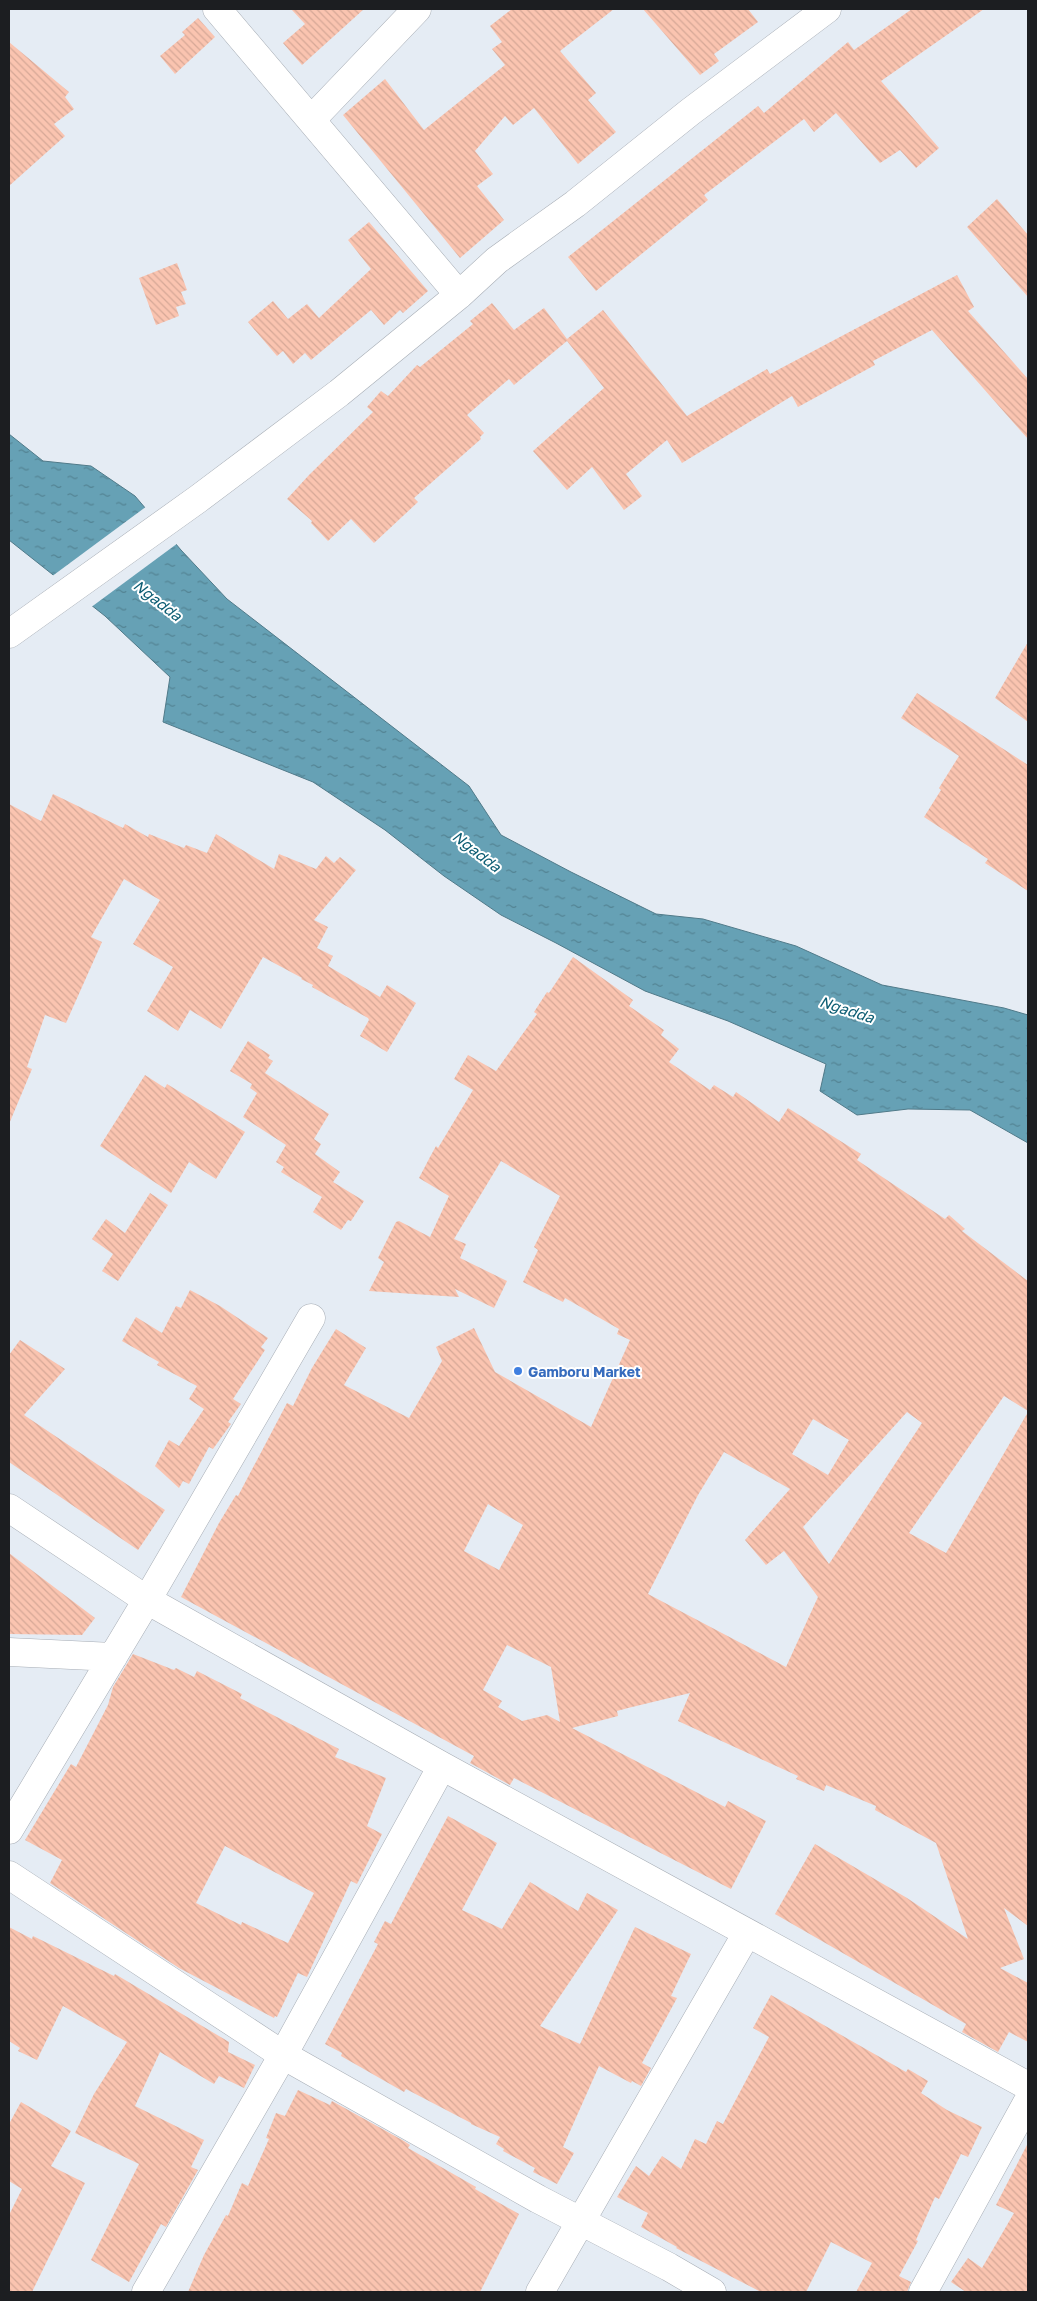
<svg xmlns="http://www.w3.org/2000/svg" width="1037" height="2301" viewBox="0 0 1037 2301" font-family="'Golos Text',sans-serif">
	<defs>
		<pattern id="water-ripples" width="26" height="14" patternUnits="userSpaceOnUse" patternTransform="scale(1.25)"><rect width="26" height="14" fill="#66a1b5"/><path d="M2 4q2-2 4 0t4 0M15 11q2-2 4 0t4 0" fill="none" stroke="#538393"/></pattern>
		<pattern id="building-back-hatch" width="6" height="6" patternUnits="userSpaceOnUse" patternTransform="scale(1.25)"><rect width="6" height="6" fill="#fac4b0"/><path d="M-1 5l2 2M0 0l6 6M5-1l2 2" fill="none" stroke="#d6a897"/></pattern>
	</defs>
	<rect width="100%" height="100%" fill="#e5ecf4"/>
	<path fill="url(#water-ripples)" stroke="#507a89" d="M9,434L43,461L91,466L135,496L181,550L227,599L469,786L501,835L571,872L656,914L703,919L796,946L882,985L1004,1008L1028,1015V1143L970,1110L908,1109L857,1115L820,1091L826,1064L728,1021L645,991L556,943L501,915L444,876L385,830L313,782L163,722L170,677L105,616L9,540Z"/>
	<path fill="#e5ecf4" d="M147,506L178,543L90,608L51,577Z"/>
	<path fill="url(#building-back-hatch)" fill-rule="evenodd" d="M291,9H364L302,65L283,43L305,24Z
		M512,9H614L560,51L596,93L588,100L616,132L578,164L534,108L513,125L505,116L475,151L493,174L477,186L504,220L460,258L343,115L385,79L424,130L505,65L492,49L502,42L490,26Z
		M643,9H748L758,22L714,54L719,61L700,75Z
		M912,9H984L881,81L939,148L916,168L900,150L880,163L836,113L814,132L804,119L704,195L708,200L596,291L568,257L758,106L764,113L848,42L854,50Z
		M198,18L215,37L175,74L160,56L185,35L182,32Z
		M9,42L69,92L65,97L74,109L54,124L65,136L9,186Z
		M997,199L1028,235V297L967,227Z
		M369,222L428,291L403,313L400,310L384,325L371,310L311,360L305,353L293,364L283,351L277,356L248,322L273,301L288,319L307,304L319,318L371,269L348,240Z
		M177,263L187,290L181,292L186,304L176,307L179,316L156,325L139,278Z
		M957,275L974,307L968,311L1028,379V439L932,330L873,361L875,365L798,407L792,396L682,463L667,440L626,474L642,496L624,510L592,467L567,490L533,451L604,388L567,341L514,385L509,379L467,415L484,433L480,437L481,439L414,498L418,502L374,543L351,519L328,541L311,523L312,521L287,499L309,475L373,412L367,407L381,391L388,396L417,365L420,367L473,324L470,321L492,303L514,330L544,308L567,339L603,310L687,416L767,369L770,374Z
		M1028,642V722L995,698Z
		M917,693L1028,765V891L985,863L988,859L924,817L941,790L939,788L959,756L901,718Z
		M53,794L123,828L125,824L148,837L149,834L184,848L186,845L207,853L216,834L274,869L279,854L316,869L326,856L334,863L340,857L356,870L314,920L328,927L317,948L333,956L328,966L380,997L387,985L416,1003L387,1052L360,1036L369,1020L368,1018L312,987L313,985L301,979L302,978L263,957L221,1029L190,1010L178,1031L147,1011L173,967L133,944L160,900L124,879L91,937L102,942L66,1023L45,1015L27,1067L32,1069L9,1124V804L41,821Z
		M573,957L633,1000L629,1006L664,1030L661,1035L679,1049L669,1062L710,1090L714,1085L733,1097L736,1092L779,1122L788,1108L861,1154L857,1160L945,1219L949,1215L965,1229L962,1231L1028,1281V1411L1004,1396L909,1533L946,1553L1028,1412V1926L1004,1908L1024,1959L1000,1968L1028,1983V2042L1009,2032L998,2052L962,2032L966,2024L775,1914L815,1844L907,1898L968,1939L936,1843L875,1810L876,1806L826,1785L824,1791L796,1779L798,1776L678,1721L690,1693L628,1708L617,1711L618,1716L572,1728L725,1807L728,1801L766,1821L731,1889L514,1778L510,1785L470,1763L474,1756L181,1597L219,1523L236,1495L238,1496L287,1403L293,1406L312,1368L336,1329L366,1348L344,1385L409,1418L442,1361L436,1347L474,1328L495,1372L591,1427L630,1340L617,1334L619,1329L565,1298L563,1302L523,1282L538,1250L534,1247L560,1196L501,1161L454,1239L466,1244L460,1258L507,1281L494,1308L455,1289L459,1297L369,1291L384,1262L378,1258L396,1222L399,1221L430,1237L449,1196L419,1178L430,1157L436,1146L438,1148L473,1090L454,1079L468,1055L496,1071L537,1014L534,1012L547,992L549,993ZM907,1412L922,1423L829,1564L803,1527ZM813,1419L849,1440L828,1475L792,1454ZM724,1452L790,1489L745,1540L766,1565L784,1551L818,1597L786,1667L648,1594L698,1495ZM488,1504L523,1525L499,1570L464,1551ZM507,1645L551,1667L560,1722L547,1715L522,1721L498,1707L502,1701L483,1690Z
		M248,1041L270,1055L268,1058L273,1061L265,1073L329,1114L314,1139L321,1144L315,1154L340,1172L333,1182L364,1201L351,1221L348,1220L341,1230L313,1212L322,1197L281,1172L284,1167L276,1162L286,1145L243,1117L257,1093L250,1088L252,1084L230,1071Z
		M145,1075L165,1088L167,1084L245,1132L216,1179L189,1162L171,1193L100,1146Z
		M150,1193L168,1205L118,1281L102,1271L113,1254L92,1239L106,1219L125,1233Z
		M190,1290L220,1306L268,1338L261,1347L265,1350L233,1399L241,1404L228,1422L231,1424L213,1449L209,1447L189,1484L183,1481L179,1488L155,1466L169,1440L179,1446L204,1409L189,1399L197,1386L157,1365L159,1362L122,1341L136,1317L162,1333L176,1306L181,1308Z
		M20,1340L65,1369L24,1415L165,1510L138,1550L9,1462V1355Z
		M9,1553L95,1618L82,1635L9,1634Z
		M133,1654L174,1670L176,1668L194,1677L197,1671L242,1694L240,1698L339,1749L335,1757L386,1778L367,1826L382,1834L357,1884L351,1881L307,1977L298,1973L277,2017L275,2016L274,2018L179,1968L50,1883L62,1860L25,1840L71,1764L76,1767L108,1705L113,1687ZM225,1846L314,1893L288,1943L242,1922L241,1925L196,1903Z
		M448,1816L497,1843L462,1910L502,1929L530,1882L578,1911L587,1893L618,1910L540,2026L580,2044L635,1927L691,1954L671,1996L677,1998L642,2063L651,2068L641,2086L632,2081L631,2083L599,2066L563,2147L574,2153L557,2184L533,2172L535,2168L503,2151L504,2149L496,2144L500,2137L471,2124V2123L406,2089L404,2092L341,2056L342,2053L325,2044L378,1944L374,1942L385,1921L391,1924Z
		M9,1927L32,1939L33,1936L114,1976L115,1974L229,2042L228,2052L255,2065L244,2088L219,2076L214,2084L160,2052L135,2106L204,2140L191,2167L198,2170L166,2227L161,2224L129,2282L91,2260L139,2164L75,2133L94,2094L127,2042L63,2006L37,2060L18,2051L20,2048L9,2041Z
		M771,1995L906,2072L908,2069L928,2081L921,2093L947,2110L982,2127L968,2157L961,2154L939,2199L935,2197L916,2240L918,2241L899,2276L911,2282L907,2292H856L872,2263L831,2242L806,2292H761L676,2248L677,2247L641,2227L648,2213L617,2197L636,2166L649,2176L662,2156L681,2169L695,2139L706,2144L717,2121L723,2124L769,2037L753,2028Z
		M298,2090L330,2105L332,2101L404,2141L410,2145L408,2148L476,2187L475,2189L519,2214L480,2292H188L204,2255L226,2215L228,2216L242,2183L248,2186L269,2139L266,2138L276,2113L285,2116Z
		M21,2102L71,2131L51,2166L85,2183L32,2292H9V2215L22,2189L9,2181V2124Z
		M1028,2143V2292H966L951,2282L968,2258L982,2268L1014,2213L996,2205Z"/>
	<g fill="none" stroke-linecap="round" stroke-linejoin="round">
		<defs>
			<path id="minor" d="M217,9L459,295
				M312,119L417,9
				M9,634L198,499L339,393L459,295L497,260L575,204L690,112L827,9
				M9,1508L147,1600L442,1766L1028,2086
				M9,1652L113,1657
				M9,1830L147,1600L311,1318
				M9,1875L283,2055L538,2199L669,2267L712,2292
				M146,2292L283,2055L442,1766
				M540,2292L747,1933
				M923,2292L1028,2101"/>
		</defs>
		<use href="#minor" stroke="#a7adb5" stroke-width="29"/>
		<use href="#minor" stroke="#fff" stroke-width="28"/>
	</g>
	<circle fill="#3f7fe0" stroke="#fff" stroke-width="2" cx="518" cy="1371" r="5"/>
	<g text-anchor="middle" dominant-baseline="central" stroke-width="4" stroke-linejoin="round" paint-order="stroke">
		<g font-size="14" font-weight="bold" fill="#366cbe" stroke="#fff" text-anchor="start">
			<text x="528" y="1371">Gamboru Market</text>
		</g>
		<g font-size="15" font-style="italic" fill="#0e5e74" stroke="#fff">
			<text transform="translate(158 600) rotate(38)">Ngadda</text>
			<text transform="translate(477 851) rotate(38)">Ngadda</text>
			<text transform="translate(847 1009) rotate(18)">Ngadda</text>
		</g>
	</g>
	<rect width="1037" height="2301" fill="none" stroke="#1c1e21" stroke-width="20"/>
</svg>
